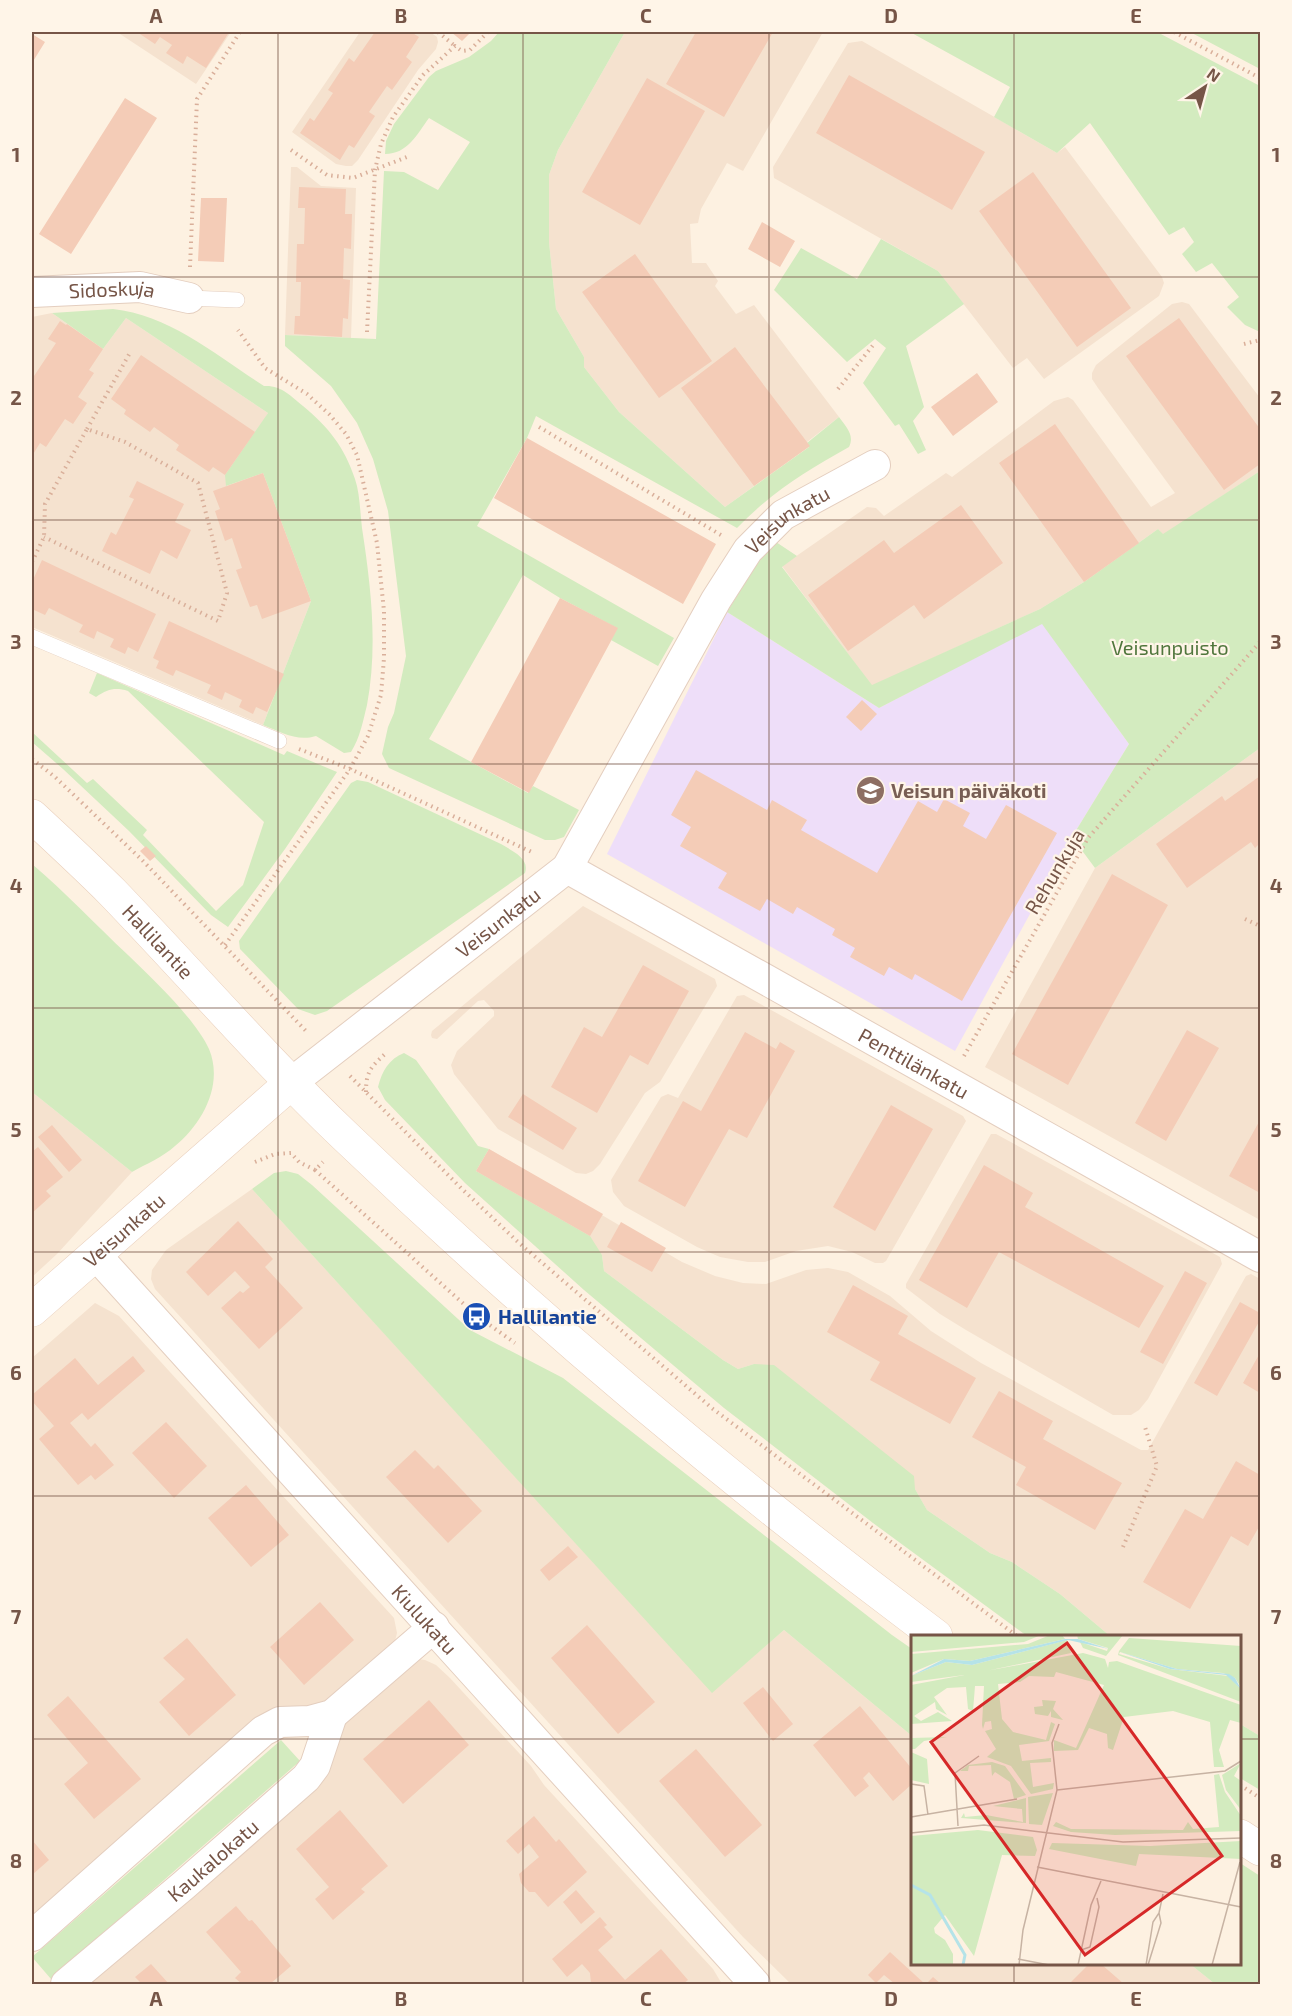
<svg xmlns="http://www.w3.org/2000/svg" width="1292" height="2016" viewBox="0 0 1292 2016" font-family="'Exo 2',sans-serif">
	<rect width="100%" height="100%" fill="#fdf1e1"/>
	<path fill="#f5e2cf" d="M117,32H231L196,84Z
		M360,32H430L437,37L438,42L436,49L418,70L358,160L352,166H346L336,164L292,132Z
		M625,32H823L743,171L727,163L701,209L698,223L690,224L692,263H706L718,281L715,286L736,314L754,305L839,417L807,442L810,446L725,507L619,412L584,367V357L556,309L549,242V175L558,150Z
		M862,41L1057,153L1065,147L1162,277L1164,283L1159,296L1044,379L1027,358L1013,368L938,271L774,178L773,167L848,43Z
		M291,167H297L321,186L356,188L351,338L285,335Z
		M1182,302L1189,304L1260,398V471L1163,535L1158,529L1084,582L1040,609L872,686L782,566L867,507L876,508L884,516L946,473L952,477L1054,401L1068,397L1073,400L1151,507L1175,493L1098,388L1092,379V373L1096,365L1172,304Z
		M52,313L103,349L126,318L268,413L226,486L263,473L311,601L263,725L32,627V317Z
		M1260,748V1220L985,1067L1095,868Z
		M583,906L715,979L717,986L660,1082L645,1093L600,1164L593,1171L586,1174L576,1173L498,1129L454,1074L451,1065L457,1051L494,1016V1011L484,1000L478,1001L437,1039L432,1038L431,1035L432,1031Z
		M744,995L963,1116L966,1121L886,1261L883,1263H875L852,1252L828,1246L796,1251L765,1262H748L720,1257L697,1247L624,1206L613,1192L611,1180L661,1097L668,1094L678,1098L737,996Z
		M32,1092L132,1172L57,1254L32,1277Z
		M991,1134H996L1220,1257L1222,1264L1148,1399L1139,1410L1131,1415H1113L966,1330L940,1314L906,1288V1284Z
		M489,1149L682,1262L715,1276L743,1283L766,1284L806,1270L828,1268L848,1272L890,1296L931,1331L981,1363L1141,1450H1148L1246,1276L1251,1274L1260,1279V1736L1240,1724V1636H1110L1060,1594L1012,1562L990,1553L927,1510L915,1489L754,1364L738,1369L723,1360L604,1271L602,1255L476,1171Z
		M252,1189L712,1692L784,1630L912,1736V1964H1190L1215,1984H791L743,1937L155,1289L151,1279L152,1270L166,1250Z
		M95,1303L119,1316L394,1618L397,1633L395,1641L323,1705L32,1919V1358Z
		M416,1659L425,1660L436,1665L450,1678L531,1766L544,1785L713,1969L722,1984H86L344,1719Z"/>
	<path fill="#eedef9" d="M727,612L879,708L1042,623L1129,744L1072,837L955,1051L607,854Z"/>
	<path fill="#d3ebbf" d="M499,32H625L558,150L549,175V242L556,309L584,357V367L619,412L725,507L809,447L807,443L839,417C846,427 855,435 849,447C805,472 773,491 737,528L536,416L527,438L477,526L674,638L658,666L611,640L617,628L560,598L523,575L429,739L528,793L533,786L579,810L564,837L555,840H545L389,768L382,754L388,727L394,713L406,656L388,511L373,459L357,423L331,386L285,346V335L376,339L384,171L404,172L438,190L470,142L429,118C417,134 408,154 385,154L386,141L394,124L429,77L436,71L469,57L491,41Z
		M910,32H1157L1260,86V332L1245,325L1227,307L1239,297L1212,263L1196,272L1182,254L1194,242L1184,227L1169,235L1090,123L1057,153L994,117L1010,87Z
		M1190,32H1260V69Z
		M881,239L938,271L964,304L906,346L924,407L913,421L926,450L918,454L899,424L895,426L863,383L886,348L875,339L847,362L774,290L801,248L857,279Z
		M113,309C170,315 217,356 264,386C281,385 291,396 303,406C329,428 344,446 355,479C360,494 360,512 362,528C371,587 378,646 367,705C363,721 360,738 351,752L344,753L316,736C297,742 281,732 263,725L311,601L263,473L226,486L225,475L268,413L126,318L103,349L52,313Z
		M1260,471V748L1095,868L1072,837L1129,744L1042,624L879,708L727,612L761,557L776,542L797,556L782,567L872,685L1040,609L1084,582L1158,529L1163,534Z
		M97,673L284,755L287,751L337,772L285,849L228,927L211,915L129,831L63,769L32,742V732L87,783L93,779L147,830L143,835L216,911L243,885L264,822L128,691C115,687 108,689 96,697L89,693Z
		M357,780L368,782L501,844C512,851 530,858 525,873L327,1011L315,1015L298,1009L240,949L239,941L351,783Z
		M32,864C65,892 96,925 128,955C152,978 196,1020 209,1049C224,1085 202,1124 175,1146C163,1157 146,1164 132,1172L32,1092Z
		M404,1053L416,1060L478,1146L489,1149L476,1171L590,1236L602,1255L604,1271L723,1360L738,1369L754,1364L774,1365L914,1476L915,1489L927,1510L990,1553L1012,1562L1060,1594L1110,1636H1027L873,1523L724,1408L584,1290L465,1183L385,1100L378,1087C382,1071 389,1059 404,1053Z
		M286,1171L298,1174L312,1185L470,1330L563,1378L892,1635L912,1649V1736L784,1630L712,1693L252,1189L274,1173Z
		M1240,1724L1260,1736V1790L1240,1778Z
		M281,1740L300,1761L51,1979L32,1957Z
		M1240,1863L1260,1876V1984H1215L1190,1964H1240Z"/>
	<path fill="#f4ccb7" d="M142,32H224L228,34L206,68L187,56L183,64L166,53L172,45L160,37L155,44L140,34Z
		M375,32H411L419,37L406,57L412,62L392,90L387,86L369,112L375,116L354,148L349,145L340,160L300,133L310,118L314,121L333,93L328,90L349,58L354,62Z
		M451,32H471L462,41Z
		M696,32H773L724,117L666,84Z
		M32,34L45,42L32,63Z
		M849,75L985,152L952,210L816,133Z
		M647,78L705,111L640,225L582,192Z
		M125,98L157,118L71,254L39,234Z
		M1033,172L1131,308L1077,347L979,211Z
		M299,187L346,189L345,214H352L351,249L344,248L343,279L350,280L348,319L343,318L342,337L294,334L295,316H300L301,282H296L297,244H304L305,208H298Z
		M201,198H227L224,262L198,261Z
		M762,222L795,241L780,267L748,249Z
		M635,254L712,361L659,398L582,292Z
		M1179,318L1260,429V464L1224,490L1126,356Z
		M60,321L66,325L67,324L103,349L89,370L94,373L78,397L87,403L73,424L65,419L46,447L40,443L32,456V379L56,343L48,339Z
		M735,347L810,446L754,486L681,388Z
		M141,355L255,432L225,475L213,467L209,472L176,450L179,445L154,427L150,432L124,414L126,410L111,399Z
		M977,373L998,402L953,436L931,407Z
		M1055,424L1139,543L1084,582L999,463Z
		M527,438L716,544L683,604L494,498Z
		M263,473L311,601L262,619L257,605L250,607L236,570L242,568L232,538L225,541L215,511L220,509L213,491Z
		M137,481L184,504L175,522L191,530L177,559L161,550L150,574L102,551L111,532L116,535L134,499L129,497Z
		M961,505L1003,563L924,619L914,605L848,651L808,595L884,540L894,553Z
		M42,560L156,614L138,652L128,647L125,654L110,647L114,639L97,631L94,639L79,632L83,625L49,608L45,615L32,609V582Z
		M560,598L618,628L529,793L471,762Z
		M169,621L284,674L267,712L256,707L253,714L239,707L242,700L225,692L222,700L207,693L211,685L176,670L173,676L156,668L159,661L153,658Z
		M862,700L877,714L861,731L846,717Z
		M696,770L767,810L772,800L807,820L801,830L877,873L918,801L937,812L944,799L970,813L963,826L986,839L1006,805L1057,833L962,1001L915,974L912,980L889,967L884,976L850,957L855,948L832,935L835,929L797,907L793,914L767,899L760,911L718,888L727,873L680,846L691,827L671,815Z
		M1260,776V843L1255,848L1251,842L1187,888L1156,844L1222,796L1225,801Z
		M146,846L156,856L150,861L140,851Z
		M1112,874L1168,905L1068,1085L1012,1054Z
		M643,965L689,991L648,1065L630,1055L597,1113L551,1087L584,1027L602,1037Z
		M1187,1030L1219,1048L1166,1141L1135,1123Z
		M745,1032L776,1049L780,1042L795,1051L747,1138L729,1129L685,1207L638,1181L683,1101L701,1111Z
		M523,1094L577,1128L563,1150L508,1117Z
		M891,1105L933,1129L875,1231L833,1207Z
		M1260,1120V1193L1229,1176Z
		M52,1125L82,1160L69,1172L38,1137Z
		M38,1147L63,1177L46,1191L51,1196L32,1213V1152Z
		M489,1149L603,1214L590,1236L476,1171Z
		M984,1165L1033,1193L1025,1207L1164,1286L1139,1328L999,1252L967,1308L919,1280Z
		M238,1221L273,1259L265,1267L303,1308L259,1349L221,1308L240,1291L243,1293L250,1287L235,1271L208,1296L186,1272Z
		M621,1222L666,1248L652,1272L607,1247Z
		M1185,1271L1207,1283L1163,1364L1140,1352Z
		M853,1285L908,1316L898,1334L976,1378L950,1424L870,1380L880,1362L827,1332Z
		M1240,1302L1260,1313V1320L1217,1396L1194,1383Z
		M1260,1353V1393L1243,1383Z
		M133,1356L145,1371L88,1420L82,1413L70,1423L91,1447L95,1443L114,1465L95,1480L91,1475L78,1485L39,1439L54,1426L32,1401V1395L75,1358L98,1385Z
		M999,1391L1053,1421L1043,1439L1122,1483L1095,1530L1016,1485L1026,1467L972,1437Z
		M166,1422L207,1466L174,1498L132,1453Z
		M415,1450L434,1469L438,1465L482,1511L448,1543L386,1477Z
		M1236,1461L1260,1475V1525L1248,1546L1231,1536L1190,1609L1143,1582L1185,1509L1203,1519Z
		M246,1485L289,1535L251,1567L208,1518Z
		M568,1546L578,1557L549,1581L540,1570Z
		M320,1602L354,1640L304,1685L270,1647Z
		M587,1625L655,1702L618,1734L551,1658Z
		M187,1638L236,1695L189,1736L159,1702L185,1679L163,1658Z
		M763,1687L793,1724L773,1741L743,1703Z
		M68,1696L141,1779L94,1819L64,1784L88,1763L47,1715Z
		M429,1700L469,1745L403,1804L363,1759Z
		M860,1706L912,1769V1784L893,1801L869,1772L863,1778L869,1786L855,1797L813,1745Z
		M696,1749L762,1825L725,1857L659,1781Z
		M340,1810L388,1866L361,1889L365,1892L333,1920L315,1899L329,1887L296,1849Z
		M534,1816L556,1842L559,1839L587,1872L548,1907L535,1892H529L521,1883L519,1874L539,1857L529,1844L518,1854L506,1841Z
		M32,1840L49,1860L32,1875Z
		M576,1890L595,1912L581,1924L563,1902Z
		M236,1906L249,1921L252,1920L291,1966L270,1984H242L235,1978L241,1972L206,1932Z
		M600,1917L607,1925L604,1927L613,1937L598,1950L625,1980L661,1949L688,1980L683,1984H591L590,1973L582,1964L567,1977L552,1959Z
		M890,1952L925,1984H895L884,1975L876,1983L868,1975Z
		M151,1964L169,1984H142L135,1977Z
		M1089,1964H1101L1124,1984H1069Z
		M933,1977L941,1984H926Z"/>
	<g fill="none" stroke-linecap="round" stroke-linejoin="round">
		<defs>
			<path id="lane" d="M189,298L237,300
				M32,637L279,741"/>
			<g id="street">
				<path id="s1" d="M32,292L140,287L189,298"/>
				<path id="s2" d="M567,868L1260,1257"/>
				<path id="s3" d="M291,1083L567,868L716,600L748,550L783,515L875,465"/>
				<path id="s4" d="M95,1254L755,1984"/>
				<path d="M32,1936L263,1731L280,1722L310,1721L332,1715L434,1627"/>
				<path id="s5" d="M66,1984L184,1885L306,1778L315,1766L332,1715"/>
			</g>
			<g id="secondary">
				<path id="s6" d="M32,816C59,841 86,866 112,892C190,973 264,1059 345,1136C532,1315 729,1481 936,1636"/>
				<path id="s7" d="M32,1310L291,1083"/>
				<path d="M1240,1836L1260,1849"/>
			</g>
		</defs>
		<use href="#lane" stroke="#e4cebf" stroke-width="16"/>
		<use href="#street" stroke="#e4cebf" stroke-width="32"/>
		<use href="#secondary" stroke="#e9cfbc" stroke-width="34"/>
		<path stroke="#d9af9a" stroke-width="4" stroke-dasharray="1.5 4.5" stroke-linecap="butt" d="M438,32L455,46
			M1174,32L1260,78
			M291,150L327,175L353,178L407,157
			M190,267L197,99L240,32
			M367,332L375,170L381,144L393,117L423,75L455,46L462,51L470,50L488,32
			M1244,344L1260,340
			M838,389L874,344
			M539,427L721,535
			M87,429L131,351
			M32,562L44,537L45,504L87,429L125,442L198,483L227,593L218,621L44,537
			M299,749L350,769L534,853
			M32,759L55,777L142,860L307,1032
			M1245,919L1260,926
			M225,945L350,769L368,736L381,695L384,658V611L377,543L357,455L346,434L329,414L307,394L265,368L238,330
			M964,1056L1088,838L1260,642
			M350,1076L461,1188L519,1243L713,1409L1017,1636
			M366,1092C366,1071 371,1067 386,1053
			M255,1162L275,1154L291,1153L299,1162L315,1170L323,1162
			M315,1170L477,1316L515,1343
			M1123,1547L1157,1466L1145,1427
			M1240,1785L1260,1798"/>
		<use href="#lane" stroke="#fff" stroke-width="15"/>
		<use href="#street" stroke="#fff" stroke-width="30"/>
		<use href="#secondary" stroke="#fff" stroke-width="33"/>
	</g>
	<path fill="none" stroke="#765547" stroke-width="1.5" stroke-opacity="0.55" d="M278,32V1984M523,32V1984M769,32V1984M1014,32V1636M32,277H1260M32,520H1260M32,764H1260M32,1008H1260M32,1252H1260M32,1496H1260M32,1739H912M1240,1739H1260M1014,1964V1984"/>
	<defs>
		<symbol id="school-disc" viewBox="-11 -11 22 22"><circle r="9.5" fill="#8d6e63" stroke="#fff5e8"/><path d="M0-5L7-2L0 1L-7-2ZM-4 1L0 2.5L4 1V4Q0 6-4 4Z" fill="#fff"/></symbol>
		<symbol id="bus-disc" viewBox="-11 -11 22 22"><circle r="9.5" fill="#1a4fb4" stroke="#fff5e8"/><path d="M-5-6H5V4H4V6H2V4H-2V6H-4V4H-5ZM-3.5-4V0h7V-4ZM-3.5 1.2v1.5H-2V1.2ZM2 1.2v1.5H3.5V1.2Z" fill="#fff"/></symbol>
	</defs>
	<g fill-rule="evenodd">
		<use href="#school-disc" x="854" y="774" width="33" height="33"/>
		<use href="#bus-disc" x="460" y="1300" width="33" height="33"/>
	</g>
	<g text-anchor="middle" dominant-baseline="central" stroke-width="4.5" stroke-linejoin="round" paint-order="stroke">
		<g font-size="20" fill="#765547" stroke="#fff5e8">
			<text stroke="none"><textPath href="#s1" startOffset="80">Sidoskuja</textPath></text>
			<text stroke="none"><textPath href="#s3" startOffset="766">Veisunkatu</textPath></text>
			<text transform="translate(1054 871) rotate(-59)">Rehunkuja</text>
			<text stroke="none"><textPath href="#s3" startOffset="262">Veisunkatu</textPath></text>
			<text stroke="none"><textPath href="#s6" startOffset="178">Hallilantie</textPath></text>
			<text stroke="none"><textPath href="#s2" startOffset="398">Penttilänkatu</textPath></text>
			<text stroke="none"><textPath href="#s7" startOffset="122">Veisunkatu</textPath></text>
			<text stroke="none"><textPath href="#s4" startOffset="492">Kiulukatu</textPath></text>
			<text stroke="none"><textPath href="#s5" startOffset="192">Kaukalokatu</textPath></text>
		</g>
		<g font-size="20" fill="#50763c" stroke="#fff5e8">
			<text x="1170" y="647">Veisunpuisto</text>
		</g>
		<g font-size="20" font-weight="bold" fill="#785e54" stroke="#fff5e8" text-anchor="start">
			<text x="891" y="790">Veisun päiväkoti</text>
		</g>
		<g font-size="20" font-weight="bold" fill="#164399" stroke="#fff5e8" text-anchor="start">
			<text x="498" y="1316">Hallilantie</text>
		</g>
	</g>
	<g transform="translate(911 1635)">
		<rect width="330" height="330" fill="#fdf1e1"/>
		<path d="M0,0H130L113,7L0,17ZM139,0H151L154,4L59,26L33,24L0,38V19L117,9ZM166,0H212L195,21L172,13L169,7L196,16L197,13L167,4ZM218,3L330,11V52L324,43L312,38L266,34L209,17L208,19L259,34L317,41L330,54V67L207,20L208,16ZM156,5L160,18L61,39L0,47V41L35,27L61,30ZM172,18L194,24L197,33L198,27L206,26L330,70V88L319,85L308,115L313,132H303L299,87L262,76L213,82L202,115L197,113L196,99L178,93L167,115L143,116V105L165,113L193,50L145,37L143,42L118,41L109,47L87,49L91,84L102,97L135,105L140,87L144,89L138,106L108,110L111,126L140,123V127L119,128L122,152L143,148L142,154L120,159L100,131L76,122L85,114L74,96L81,94L80,86L74,87L72,94L71,90L73,51H64L62,76L57,74L55,52L36,53L23,62L36,80L25,74L24,67L3,81L10,86L27,77L41,86L0,89V50ZM131,65L145,66L142,74L152,85L140,82V76L137,81L124,79L123,72L132,71ZM0,99L1,103L36,102L13,106L4,114H0ZM0,117L16,124L18,149L0,145ZM81,127L94,131L115,160L103,164L99,147L84,137L81,141L80,130L58,131L57,136H49L57,130ZM330,128L323,141L330,146V175L315,155L311,140ZM308,139L314,157L330,181V196L204,200L160,197L142,191L145,187L160,194L272,195L277,187L282,194L308,192L303,140ZM142,158L131,190L118,189L117,162ZM115,163V188L50,183L53,178L54,182L75,180L112,187L111,174L82,171ZM67,195L122,202L126,215L124,221L91,220L63,321L34,280L23,293L24,298L34,305L42,319V330H0V201ZM330,206V224L228,219L225,231L138,214L141,208L239,211Z" fill="#d3ebbf"/>
		<path d="M154,4H167L198,14L157,5L61,30L35,27L0,41L33,24L59,26ZM209,17L266,34L318,39L324,43L330,54L315,40L259,34Z" fill="#b5e3e8"/>
		<path fill="none" stroke="#b5e3e8" stroke-width="3" d="M0,250L19,260L54,320L52,330"/>
		<path fill="none" stroke="#c7b3a3" stroke-width="1.5" d="M22,0H40M0,149L13,151L17,180M146,155L314,136L330,126M0,182L106,164M47,191L44,138L68,121M0,198L73,190L212,207L330,203M126,232L330,272M170,315L179,312L188,272L186,263M107,324L138,330M108,330L112,295L146,155L141,108L148,89M167,330L180,270L190,246M235,330L242,287L248,278L252,259M237,330L250,288L248,278M301,330L329,227"/>
		<path fill="#d62828" fill-opacity="0.15" stroke="#d62828" stroke-width="3" d="M156,8L311,221L174,320L20,107Z"/>
		<rect width="330" height="330" fill="none" stroke="#765547" stroke-width="3"/>
	</g>
	<rect width="1292" height="2016" fill="none" stroke="#fff5e8" stroke-width="66"/>
	<g transform="translate(1205 87) rotate(36)" stroke="#fff5e8" stroke-width="4.5" paint-order="stroke">
	<path d="M0-4.5L10 22L0 15L-10 22Z" fill="#765547"/>
	<text y="-9" font-size="16" font-weight="bold" text-anchor="middle" fill="#765547">N</text>
	</g>
	<rect x="33" y="33" width="1226" height="1950" fill="none" stroke="#765547" stroke-width="2"/>
	<g font-size="20" text-anchor="middle" font-weight="bold" fill="#765547">
		<text x="156" y="23">A</text>
		<text x="401" y="23">B</text>
		<text x="646" y="23">C</text>
		<text x="891" y="23">D</text>
		<text x="1136" y="23">E</text>
		<text x="16" y="162">1</text>
		<text x="1276" y="162">1</text>
		<text x="16" y="405">2</text>
		<text x="1276" y="405">2</text>
		<text x="16" y="649">3</text>
		<text x="1276" y="649">3</text>
		<text x="16" y="893">4</text>
		<text x="1276" y="893">4</text>
		<text x="16" y="1137">5</text>
		<text x="1276" y="1137">5</text>
		<text x="16" y="1380">6</text>
		<text x="1276" y="1380">6</text>
		<text x="16" y="1624">7</text>
		<text x="1276" y="1624">7</text>
		<text x="16" y="1868">8</text>
		<text x="1276" y="1868">8</text>
		<text x="156" y="2006">A</text>
		<text x="401" y="2006">B</text>
		<text x="646" y="2006">C</text>
		<text x="891" y="2006">D</text>
		<text x="1136" y="2006">E</text>
	</g>
</svg>
